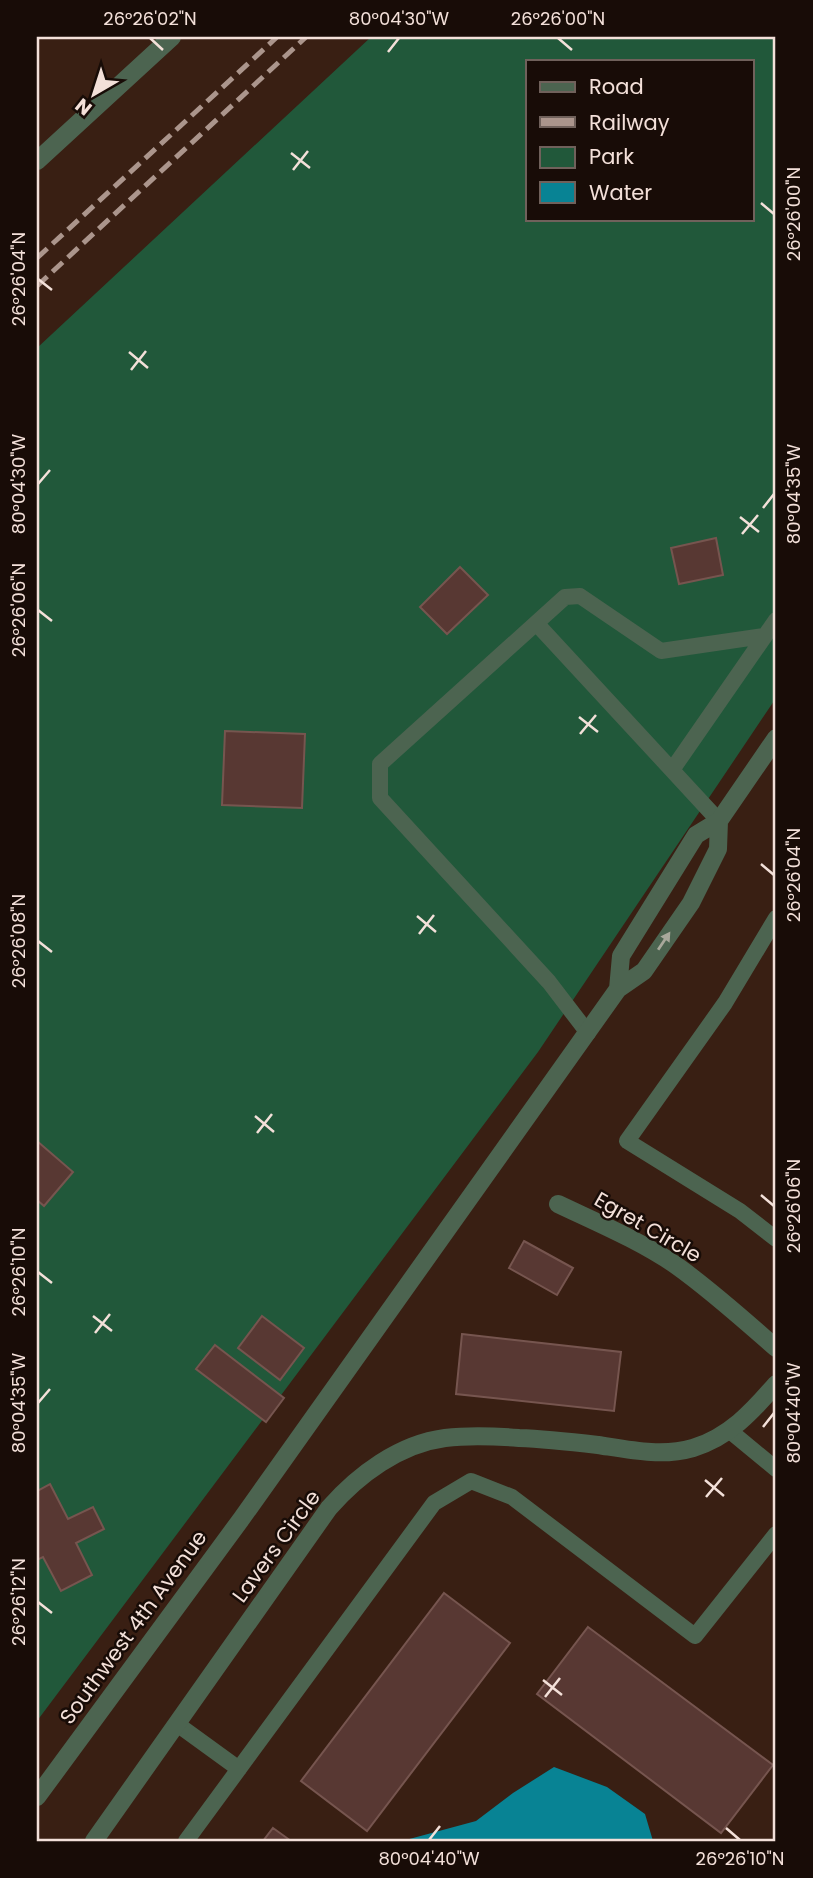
<svg xmlns="http://www.w3.org/2000/svg" width="813" height="1878" viewBox="0 0 813 1878" font-family="Poppins,sans-serif">
	<rect width="100%" height="100%" fill="#391f13"/>
	<path fill="#21583a" fill-rule="evenodd" d="M371,37H776V698L538,1052L37,1721V348ZM528,61H752V219H528Z"/>
	<path fill="#088394" d="M554,1767L607,1787L645,1814L653,1841H402L476,1821L513,1793Z"/>
	<path fill="#583833" stroke="#76554f" stroke-width="2" d="M716,538L723,575L679,584L671,548Z
		M460,567L488,595L447,634L420,607Z
		M225,731L305,734L302,808L222,805Z
		M37,1141L73,1172L44,1206L37,1200Z
		M524,1241L573,1268L557,1295L509,1268Z
		M262,1316L304,1348L280,1380L238,1348Z
		M462,1334L621,1352L614,1411L456,1394Z
		M215,1345L284,1398L266,1422L196,1369Z
		M50,1484L68,1519L93,1507L104,1529L76,1543L92,1575L61,1591L43,1557L37,1560V1491Z
		M444,1593L510,1643L367,1831L301,1781Z
		M588,1627L773,1765L721,1833L537,1694Z
		M273,1828L291,1841H263Z"/>
	<g fill="none" stroke-linecap="round" stroke-linejoin="round">
		<path stroke="#4c6450" stroke-width="16" d="M536,623L719,821
			M672,770L776,620
			M776,918L725,1003L627,1141L740,1211L776,1239
			M588,1033L549,982L380,798V764L565,597L580,596L661,651L764,636
			M730,1431L776,1469
			M177,1724L239,1769
			M186,1841L434,1503L471,1481L512,1497L695,1636L776,1534"/>
		<path stroke="#4c6450" stroke-width="18" d="M618,989L621,956L696,835L719,821L776,738
			M558,1204C598,1223 641,1241 677,1266C712,1291 744,1320 776,1348
			M37,1797L242,1518L618,989L644,971L691,903L718,849L719,821
			M94,1841L329,1508C358,1475 399,1444 445,1438C469,1435 494,1436 519,1438C546,1439 572,1442 598,1445C630,1450 662,1457 693,1448C729,1437 752,1412 776,1384"/>
		<path stroke="#4c6450" stroke-width="18" d="M37,161L172,37"/>
		<path stroke="#ab958c" stroke-width="5" stroke-dasharray="14 7" stroke-linecap="butt" d="M37,258L277,37
			M37,286L306,37"/>
	</g>
	<defs><path id="oneway-solid" d="M-6-.8H1V-3.2L6.5 0L1 3.2V.8H-6Z" transform="scale(1.75)"/></defs>
	<use fill="#a8a89b" href="#oneway-solid" transform="translate(664 941) rotate(-56)"/>
	<path fill="none" stroke="#f3e0d9" stroke-width="2.5" d="M150,38L163,50M558,38L572,50M388,52L399,38M291,153L310,168M293,170L308,151M761,203L774,214M38,279L52,290M129,352L148,368M131,370L146,351M38,484L50,470M763,508L774,494M740,517L759,532M742,534L758,515M38,610L52,621M579,717L598,732M580,734L596,715M761,864L774,875M417,916L436,932M419,934L434,915M38,941L52,952M255,1116L274,1132M257,1133L272,1114M761,1195L774,1206M38,1272L52,1283M93,1316L112,1331M95,1333L110,1314M38,1403L50,1389M763,1427L774,1413M705,1480L724,1496M706,1497L722,1478M38,1602L52,1613M543,1680L562,1695M545,1697L560,1678M726,1828L740,1840M429,1840L440,1826"/>
	<g text-anchor="middle" dominant-baseline="central" stroke-width="5" stroke-linejoin="round" paint-order="stroke">
		<g font-size="21" fill="#f3e0d9" stroke="#180c07">
			<text transform="translate(648 1227) rotate(30)">Egret Circle</text>
			<text transform="translate(276 1546) rotate(-54)">Lavers Circle</text>
			<text transform="translate(133 1627) rotate(-54)">Southwest 4th Avenue</text>
		</g>
	</g>
	<rect width="813" height="1878" fill="none" stroke="#180c07" stroke-width="77"/>
	<rect x="526" y="60" width="228" height="161" fill="#180c07" stroke="#70615b" stroke-width="2"/>
	<rect x="540" y="82" width="35" height="10" fill="#4c6450" stroke="#70615b" stroke-width="2"/>
	<text x="589" y="94" font-size="21" fill="#f3e0d9">Road</text>
	<rect x="540" y="117" width="35" height="10" fill="#ab958c" stroke="#70615b" stroke-width="2"/>
	<text x="589" y="130" font-size="21" fill="#f3e0d9">Railway</text>
	<rect x="540" y="147" width="35" height="21" fill="#21583a" stroke="#70615b" stroke-width="2"/>
	<text x="589" y="164" font-size="21" fill="#f3e0d9">Park</text>
	<rect x="540" y="182" width="35" height="21" fill="#088394" stroke="#70615b" stroke-width="2"/>
	<text x="589" y="200" font-size="21" fill="#f3e0d9">Water</text>
	<g transform="translate(94 94) rotate(219)" stroke="#180c07" stroke-width="5" paint-order="stroke">
	<path d="M0-5L12 26L0 18L-12 26Z" fill="#f3e0d9"/>
	<text y="-10" font-size="19" font-weight="bold" text-anchor="middle" fill="#f3e0d9">N</text>
	</g>
	<rect x="38" y="38" width="736" height="1802" fill="none" stroke="#f3e0d9" stroke-width="2.5"/>
	<g font-size="18" text-anchor="middle" fill="#f3e0d9">
		<text x="150" y="25">26°26'02"N</text>
		<text x="399" y="25">80°04'30"W</text>
		<text x="558" y="25">26°26'00"N</text>
		<text transform="translate(794 214) rotate(-90)" y="6">26°26'00"N</text>
		<text transform="translate(19 279) rotate(-90)" y="6">26°26'04"N</text>
		<text transform="translate(19 484) rotate(-90)" y="6">80°04'30"W</text>
		<text transform="translate(794 494) rotate(-90)" y="6">80°04'35"W</text>
		<text transform="translate(19 610) rotate(-90)" y="6">26°26'06"N</text>
		<text transform="translate(794 875) rotate(-90)" y="6">26°26'04"N</text>
		<text transform="translate(19 941) rotate(-90)" y="6">26°26'08"N</text>
		<text transform="translate(794 1206) rotate(-90)" y="6">26°26'06"N</text>
		<text transform="translate(19 1272) rotate(-90)" y="6">26°26'10"N</text>
		<text transform="translate(19 1403) rotate(-90)" y="6">80°04'35"W</text>
		<text transform="translate(794 1413) rotate(-90)" y="6">80°04'40"W</text>
		<text transform="translate(19 1602) rotate(-90)" y="6">26°26'12"N</text>
		<text x="429" y="1865">80°04'40"W</text>
		<text x="740" y="1865">26°26'10"N</text>
	</g>
</svg>
